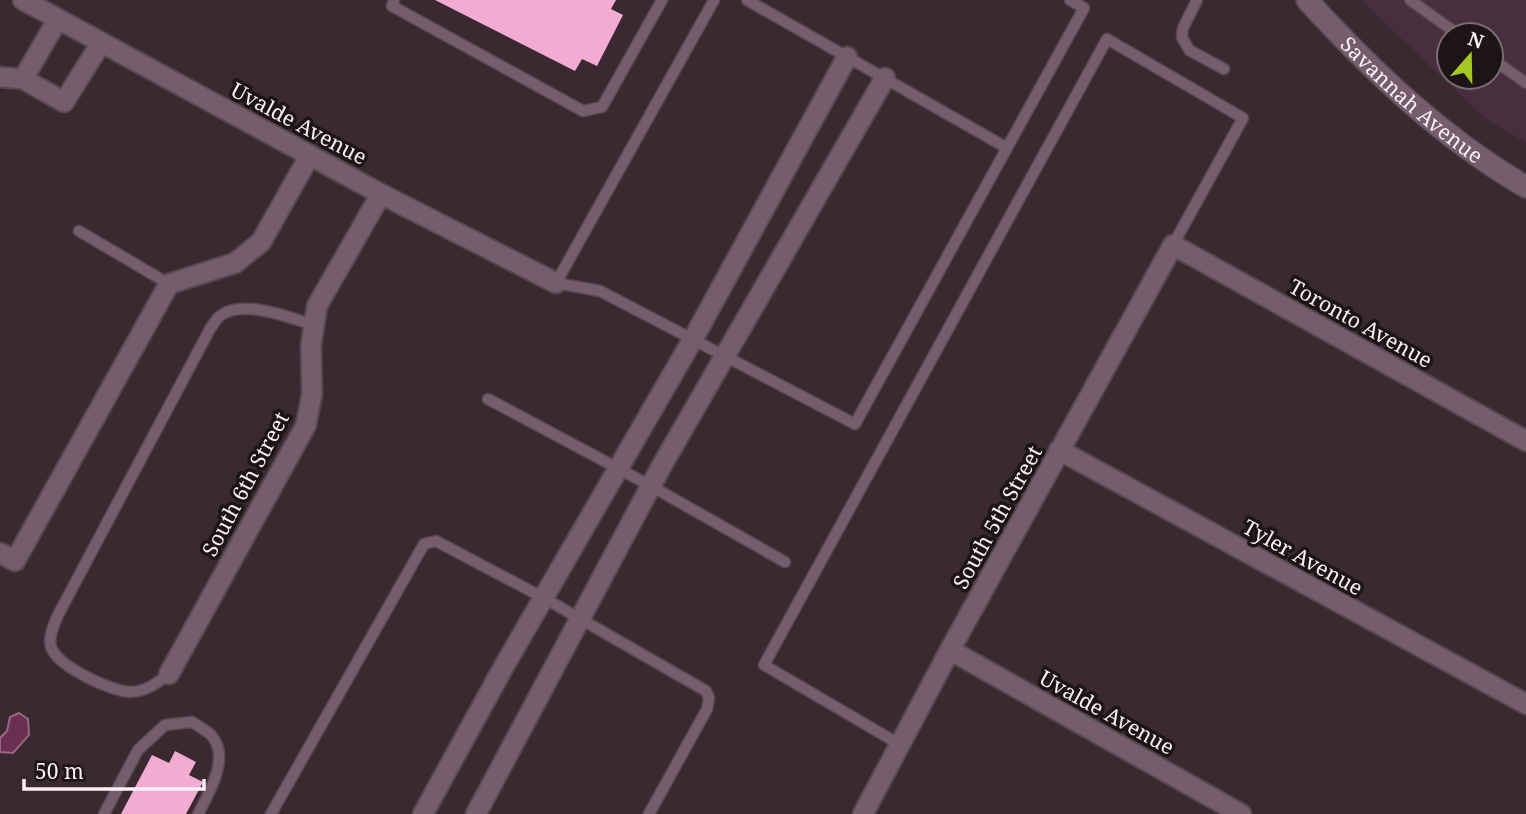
<svg xmlns="http://www.w3.org/2000/svg" width="1526" height="814" viewBox="0 0 1526 814" font-family="'Noto Serif',serif">
	<rect width="100%" height="100%" fill="#3b2932"/>
	<path fill="#482f3c" fill-rule="evenodd" d="M1361,0H1526V142L1486,119ZM1449,35H1491V77H1449Z"/>
	<path fill="#6a2f51" stroke="#966982" stroke-width="2" d="M19,713L28,719L29,735L13,753L0,752V738L7,731L10,717Z"/>
	<path fill="#f3acd1" d="M435,0H616L611,9L623,15L597,66L582,59L575,71Z
		M175,751L196,762L189,775L203,782L186,814H121L152,755L169,763Z"/>
	<g fill="none" stroke-linecap="round" stroke-linejoin="round">
		<defs>
			<path id="lane" d="M394,0L392,6L583,111L602,107L662,0
				M714,0L556,283L600,291L855,424L1084,8L1070,0
				M747,0L1007,148
				M1197,0L1183,28L1182,37L1189,50L1224,69
				M1410,0L1459,35
				M1491,58L1526,83
				M79,231L169,284
				M488,399L651,486L785,562
				M169,674C157,683 145,692 130,692C110,691 57,666 51,647C48,637 54,624 58,615L210,329C213,325 216,319 220,316C242,298 290,318 314,325
				M899,744L764,665L1107,39L1243,118L1173,245
				M104,814L138,750L165,725L192,722C198,726 206,730 211,735C231,757 209,793 198,814
				M271,814L424,544L436,541L544,598L706,691L709,698L707,709L649,814"/>
			<path id="street" d="M23,0L381,194L556,283
				M0,77L23,79L64,102L101,43
				M23,79L58,19
				M1059,450L1526,704
				M0,553L15,561L169,284L235,263L261,242L310,155
				M950,650L1241,814
				M169,674L306,425L312,394L311,345L317,306L381,194
				M423,814L503,668L693,339L847,57
				M476,814L661,467L885,78
				M863,814L950,650L1173,245L1526,441"/>
			<g id="secondary">
				<path id="s1" d="M1307,0C1372,71 1442,138 1526,187"/>
			</g>
		</defs>
		<use href="#lane" stroke="#57474f" stroke-width="13"/>
		<use href="#street" stroke="#57474f" stroke-width="23"/>
		<use href="#secondary" stroke="#57474f" stroke-width="24"/>
		<use href="#lane" stroke="#745e69" stroke-width="10"/>
		<use href="#street" stroke="#745e69" stroke-width="19"/>
		<use href="#secondary" stroke="#745e69" stroke-width="21"/>
	</g>
	<g text-anchor="middle" dominant-baseline="central" stroke-width="7" stroke-linejoin="round" paint-order="stroke">
		<g font-size="21" fill="#fdf0f6" stroke="#1d1418">
			<text stroke="none"><textPath href="#s1" startOffset="145">Savannah Avenue</textPath></text>
			<text transform="translate(299 123) rotate(28)">Uvalde Avenue</text>
			<text transform="translate(1361 323) rotate(29)">Toronto Avenue</text>
			<text transform="translate(245 484) rotate(-62)">South 6th Street</text>
			<text transform="translate(997 517) rotate(-61)">South 5th Street</text>
			<text transform="translate(1303 557) rotate(29)">Tyler Avenue</text>
			<text transform="translate(1107 712) rotate(29)">Uvalde Avenue</text>
		</g>
	</g>
	<g transform="translate(1470 56) rotate(20)"><circle r="33" fill="#1d1418" stroke="#776c71" stroke-width="2"/>
	<path d="M0-5L12 26L0 18L-12 26Z" fill="#a4c824"/>
	<text y="-10" font-size="19" font-weight="bold" text-anchor="middle" fill="#fdf0f6">N</text>
	</g>
	<path d="M24 779v10h180v-10" fill="none" stroke="#fdf0f6" stroke-width="3.5"/>
	<text x="35" y="779" font-size="21" fill="#fdf0f6" stroke="#1d1418" stroke-width="5" paint-order="stroke">50 m</text>
</svg>
